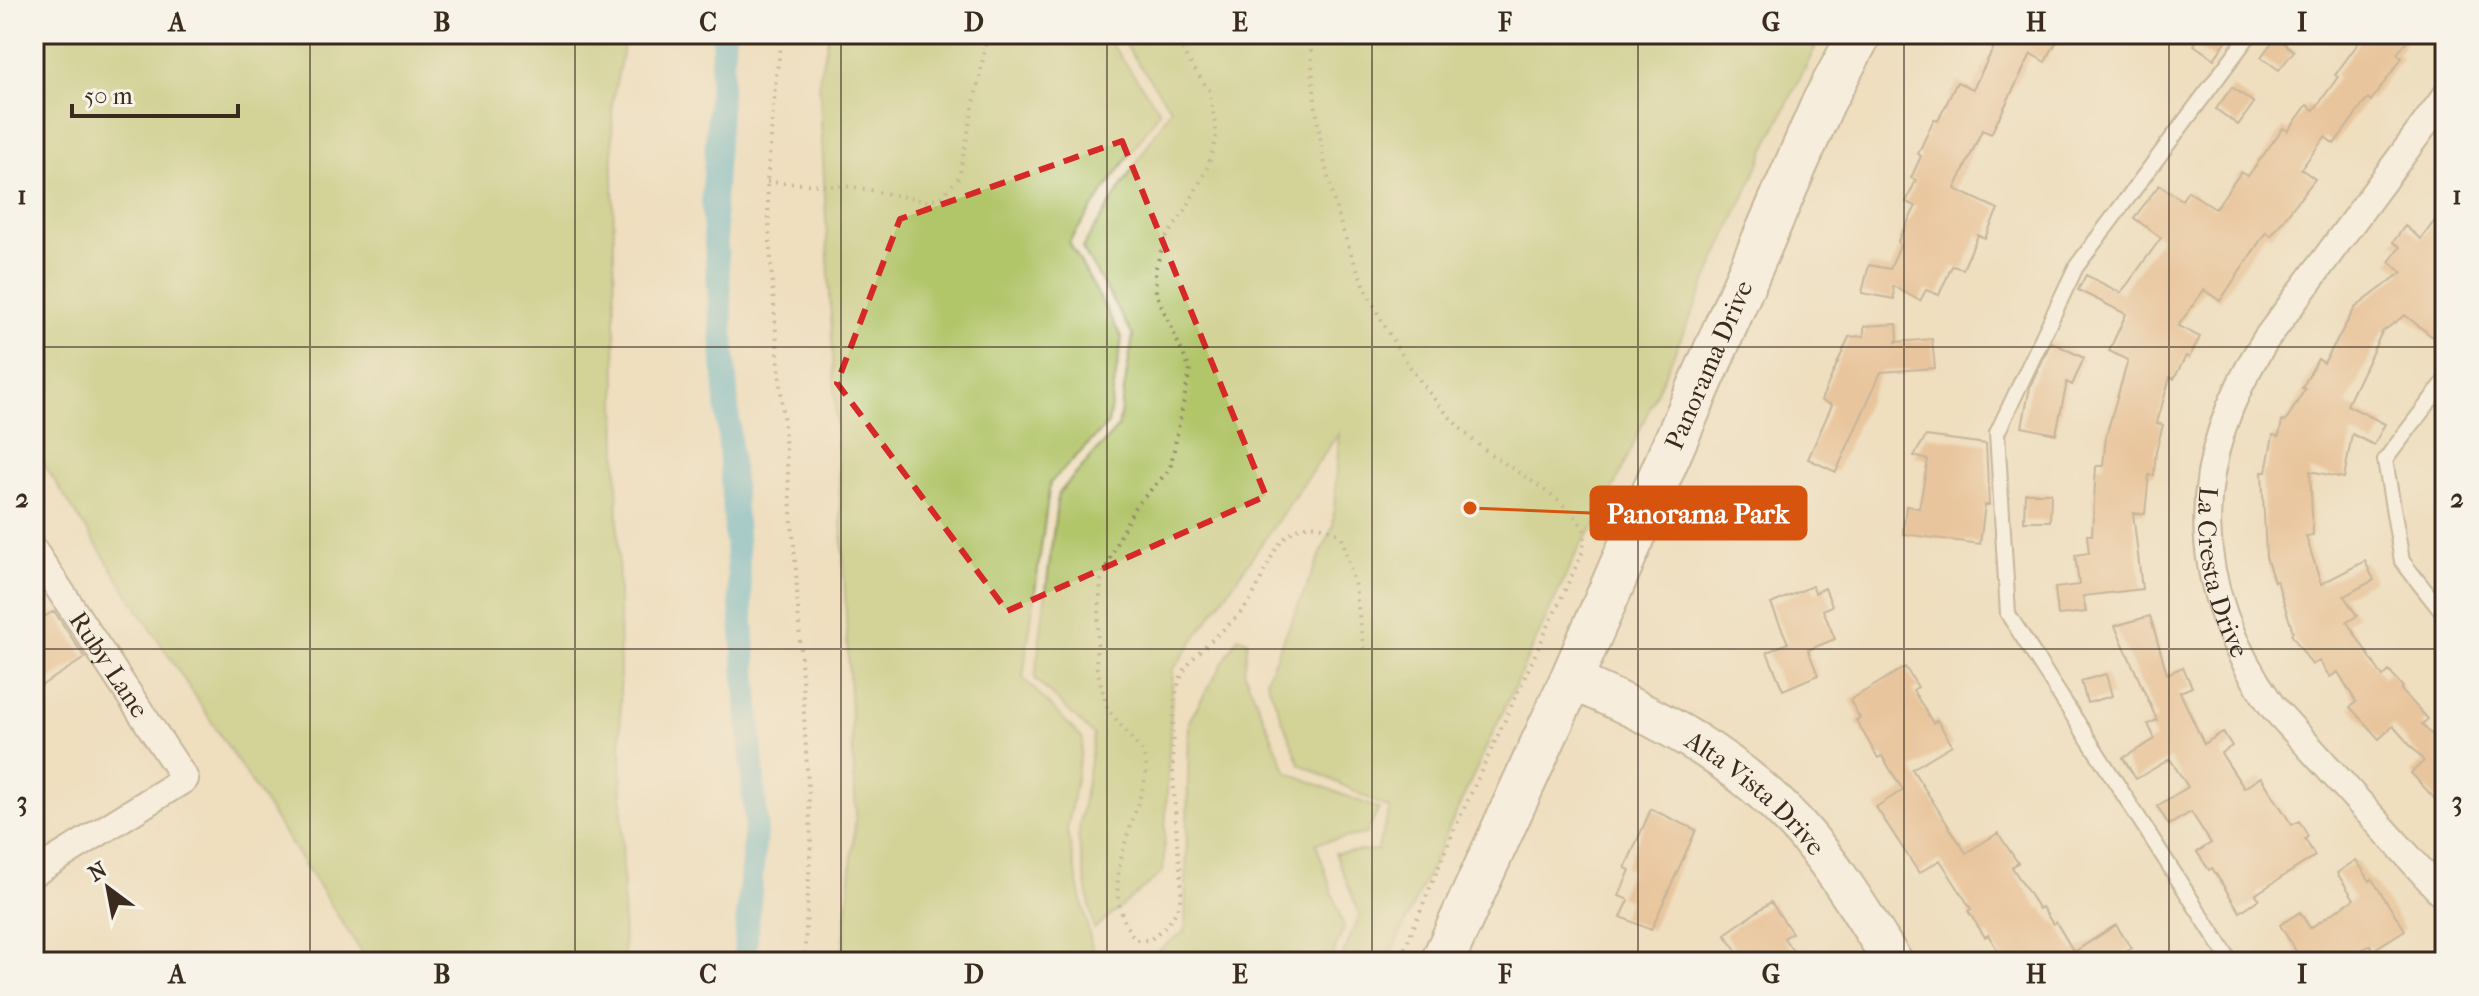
<svg xmlns="http://www.w3.org/2000/svg" width="2479" height="996" viewBox="0 0 2479 996" font-family="'IM FELL French Canon',serif">
	<rect width="100%" height="100%" fill="#f7f3e8"/>
	<filter id="ink" filterUnits="userSpaceOnUse"><feTurbulence type="fractalNoise" baseFrequency=".0125" numOctaves="2"/><feDisplacementMap in="SourceGraphic" scale="16" xChannelSelector="R" yChannelSelector="G"/><feConvolveMatrix kernelMatrix="1 2 1 2 8 2 1 2 1" color-interpolation-filters="sRGB"/></filter>
	<filter id="wash" filterUnits="userSpaceOnUse"><feTurbulence type="fractalNoise" baseFrequency=".006" numOctaves="4" result="noise"/><feDisplacementMap in="SourceGraphic" scale="32" xChannelSelector="R" yChannelSelector="G"/><feGaussianBlur stdDeviation="1.8" result="paint"/><feColorMatrix in="noise" values="0 0 0 0 0 0 0 0 0 0 0 0 0 0 0 0 0 1.4 0 .05"/><feComposite in="paint" operator="in"/></filter>
	<g filter="url(#wash)">
		<rect width="100%" height="100%" fill="#efdfbf"/>
		<path fill="#b1c569" stroke="#767844" stroke-width="2" d="M34,34H626L612,104L624,962H368L34,449Z
			M829,34H1104L1160,111L1069,242L1122,338L1108,424L1050,483L1023,678L1083,739L1067,831L1095,962H842L856,814L819,79Z
			M1120,34H1822L1770,139L1599,521L1579,547L1387,962H1340L1360,915L1335,853L1377,850L1390,809L1300,764L1266,679L1333,526L1339,433L1173,670L1163,872L1094,929L1078,837L1094,735L1035,679L1058,494L1118,427L1133,336L1082,248L1171,109L1120,37Z
			M1238,637L1248,641L1244,672L1287,772L1379,809L1366,834L1316,843L1344,928L1330,962H1143L1185,931L1189,721Z"/>
		<g fill="none" stroke-linecap="round" stroke-linejoin="round">
			<path stroke="#52b3d0" stroke-width="24" d="M724,34L713,203L756,823L744,962"/>
		</g>
		<g id="blocks">
			<path fill="#e2a773" d="M1997,34H2061L2045,62L2031,54L1991,134L1982,130L1955,189L1998,209L1985,238L1978,235L1963,269L1952,266L1939,295L1926,290L1920,301L1893,286L1894,299L1862,293L1869,265L1890,269L1900,246L1898,241L1916,206L1906,202L1916,180L1911,178L1921,156L1918,154L1934,119L1938,121L1957,82L1973,89L2000,35Z
				M2201,34H2231L2214,59L2194,45Z
				M2365,34H2412L2397,54L2402,58L2371,101L2368,98L2334,144L2325,137L2301,169L2315,179L2271,236L2266,232L2220,301L2204,290L2178,326L2200,337L2189,358L2186,356L2174,379L2170,377L2157,423L2163,425L2156,451L2154,475H2149L2145,514L2133,513L2142,589L2083,596L2086,612L2058,615L2055,588L2079,585L2075,555L2089,553L2087,535H2092L2096,466H2103L2106,436L2128,360L2109,351L2126,314L2078,290L2086,275L2121,293L2161,238L2134,218L2159,185L2182,200L2188,191L2215,209L2241,172L2248,176L2283,128L2288,131L2307,105L2314,110L2338,77L2335,75Z
				M2276,37L2294,51L2279,70L2261,57Z
				M2232,87L2254,103L2238,125L2216,109Z
				M2445,207V347L2405,315L2382,332L2347,405L2385,424L2374,445L2352,434L2344,478L2310,471L2313,535L2306,536L2321,584L2365,561L2374,580L2344,596L2357,616L2347,622L2383,677L2389,671L2403,687L2401,690L2428,719L2422,724L2445,749V810L2411,773L2424,761L2393,726L2379,739L2350,707L2356,702L2338,672L2330,677L2319,661L2312,665L2291,634L2293,632L2277,581L2274,582L2266,557L2262,472H2266L2273,435L2279,436L2282,421L2285,422L2305,389L2302,388L2318,359L2324,363L2355,308L2402,272L2389,262L2400,247L2393,242L2405,226L2421,239Z
				M1897,324L1898,338L1896,342L1932,339L1935,368L1881,372L1836,472L1808,459L1832,405L1821,400L1849,337L1864,336V326Z
				M2051,342L2084,358L2072,385L2067,382L2056,434L2022,427L2030,387Z
				M1926,436L1986,444L1989,505H1985L1980,544L1903,534L1906,506L1919,508L1928,460L1914,456Z
				M2025,493H2051L2050,521H2024Z
				M1812,586L1815,593L1825,588L1832,606L1823,610L1835,639L1808,650L1818,675L1783,690L1767,652L1788,643L1771,604Z
				M54,611L85,658L34,690V623Z
				M2150,616L2167,674L2183,667L2192,687L2180,692L2204,744L2223,732L2232,746L2221,753L2244,788L2261,777L2292,825L2299,821L2308,836L2305,839L2315,856L2256,894L2259,899L2240,912L2212,868L2209,870L2197,852L2211,843L2191,812L2169,825L2157,806L2188,787L2170,759L2136,779L2123,758L2155,739L2148,724L2157,720L2115,626Z
				M1905,667L1918,687L1913,690L1933,723L1937,720L1952,745L1912,769L1966,853L1998,833L2018,863L2012,867L2039,909L2042,907L2053,924L2056,922L2074,952L2116,925L2131,948L2109,962H2005L1988,935L1985,937L1968,911L1971,909L1940,860L1919,873L1876,807L1903,790L1882,756L1878,758L1856,720L1860,718L1850,700Z
				M2106,674L2112,696L2087,703L2081,681Z
				M1651,809L1696,830L1651,930L1621,917L1629,900L1619,896L1630,870L1625,868Z
				M2356,860L2370,881L2372,879L2405,930L2373,950L2370,945L2343,962H2303L2280,925L2300,912L2310,928L2354,899L2337,873Z
				M1771,902L1792,933L1784,938L1800,962H1756L1751,953L1742,959L1725,934Z"/>
		</g>
	</g>
	<g filter="url(#ink)">
		<use href="#blocks" fill-opacity="0" stroke="#95846e" stroke-width="2"/>
		<g fill="none" stroke-linecap="round" stroke-linejoin="round">
			<defs>
				<path id="lane" d="M2445,381L2385,460L2402,561L2445,616
					M2231,962L2008,614L1997,433L2076,267L2250,34"/>
				<g id="street">
					<path id="s1" d="M2445,97L2266,339C2186,463 2187,584 2272,706L2445,897"/>
					<path id="s2" d="M34,551L185,779L34,873"/>
				</g>
				<g id="secondary">
					<path id="s3" d="M1571,680C1658,717 1734,756 1799,827C1836,868 1864,916 1893,962"/>
				</g>
				<g id="primary">
					<path id="s4" d="M1442,962L1571,680L1823,103L1860,34"/>
				</g>
			</defs>
			<use href="#lane" stroke="#95846e" stroke-width="18"/>
			<use href="#street" stroke="#95846e" stroke-width="30"/>
			<use href="#secondary" stroke="#95846e" stroke-width="42"/>
			<use href="#primary" stroke="#95846e" stroke-width="46"/>
			<path stroke="#95846e" stroke-width="4" stroke-dasharray="2 6" stroke-linecap="butt" d="M783,34L776,76L767,182L772,282L796,571L811,840L804,962
				M1177,34L1186,57L1209,90L1217,135L1208,166L1185,211L1165,239L1155,270L1156,293L1190,370L1170,469L1135,507L1119,537L1101,581L1096,665L1107,708L1143,753L1147,769C1137,827 1093,885 1136,940H1150C1157,933 1167,926 1172,918C1188,897 1179,865 1177,841C1175,800 1167,719 1179,682C1188,654 1227,630 1244,609C1261,589 1269,547 1292,532C1311,520 1326,526 1342,537L1355,587L1364,648
				M1311,34C1313,178 1358,322 1460,428C1496,466 1558,487 1585,531L1583,551L1455,828L1399,962
				M767,182L854,187L926,201L942,196L959,177L988,34"/>
			<use href="#lane" stroke="#fff" stroke-width="14"/>
			<use href="#street" stroke="#fff" stroke-width="26"/>
			<use href="#secondary" stroke="#fff" stroke-width="38"/>
			<use href="#primary" stroke="#fff" stroke-width="42"/>
		</g>
	</g>
	<path d="M0 0H2479V996H0ZM1122,141L1266,496L1007,611L837,383L900,219Z" fill="#efdfbf" fill-opacity=".55" fill-rule="evenodd"/>
	<path fill="none" stroke="#d62828" stroke-width="6" stroke-dasharray="16 10" stroke-linejoin="round" d="M1122,141L1266,496L1007,611L837,383L900,219Z"/>
	<path fill="none" stroke="#3b2a1e" stroke-width="2" stroke-opacity="0.55" d="M310,34V962M575,34V962M841,34V962M1107,34V962M1372,34V962M1638,34V962M1904,34V962M2169,34V962M34,347H2445M34,649H2445"/>
	<g text-anchor="middle" dominant-baseline="central" stroke-width="8" stroke-linejoin="round" paint-order="stroke">
		<g font-size="26" fill="#3b2a1e" stroke="#f7f3e8">
			<text stroke="none"><textPath href="#s4" startOffset="654">Panorama Drive</textPath></text>
			<text stroke="none"><textPath href="#s1" startOffset="548">La Cresta Drive</textPath></text>
			<text stroke="none"><textPath href="#s2" startOffset="136">Ruby Lane</textPath></text>
			<text stroke="none"><textPath href="#s3" startOffset="218">Alta Vista Drive</textPath></text>
		</g>
	</g>
	<path fill="none" stroke="#d7540e" stroke-width="3" d="M1470 508L1591 513"/>
	<circle fill="#d7540e" stroke="#f7f3e8" stroke-width="3" cx="1470" cy="508" r="8"/>
	<rect fill="#d7540e" stroke="#d7540e" stroke-width="3" x="1591" y="487" width="215" height="52" rx="8"/>
	<g font-size="28" text-anchor="middle" font-weight="bold" fill="#fff">
		<text x="1698" y="523">Panorama Park</text>
	</g>
	<rect width="2479" height="996" fill="none" stroke="#f7f3e8" stroke-width="88"/>
	<g transform="translate(108 888) rotate(328)" stroke="#f7f3e8" stroke-width="6" paint-order="stroke">
	<path d="M0-6L14 30L0 20L-14 30Z" fill="#3b2a1e"/>
	<text y="-12" font-size="22" font-weight="bold" text-anchor="middle" fill="#3b2a1e">N</text>
	</g>
	<path d="M72 104v12h166v-12" fill="none" stroke="#3b2a1e" stroke-width="4"/>
	<text x="84" y="104" font-size="24" fill="#3b2a1e" stroke="#f7f3e8" stroke-width="6" paint-order="stroke">50 m</text>
	<rect x="44" y="44" width="2391" height="908" fill="none" stroke="#3b2a1e" stroke-width="3"/>
	<g font-size="26" text-anchor="middle" font-weight="bold" fill="#3b2a1e">
		<text x="177" y="31">A</text>
		<text x="442" y="31">B</text>
		<text x="708" y="31">C</text>
		<text x="974" y="31">D</text>
		<text x="1240" y="31">E</text>
		<text x="1505" y="31">F</text>
		<text x="1771" y="31">G</text>
		<text x="2036" y="31">H</text>
		<text x="2302" y="31">I</text>
		<text x="22" y="204">1</text>
		<text x="2457" y="204">1</text>
		<text x="22" y="507">2</text>
		<text x="2457" y="507">2</text>
		<text x="22" y="810">3</text>
		<text x="2457" y="810">3</text>
		<text x="177" y="983">A</text>
		<text x="442" y="983">B</text>
		<text x="708" y="983">C</text>
		<text x="974" y="983">D</text>
		<text x="1240" y="983">E</text>
		<text x="1505" y="983">F</text>
		<text x="1771" y="983">G</text>
		<text x="2036" y="983">H</text>
		<text x="2302" y="983">I</text>
	</g>
</svg>
